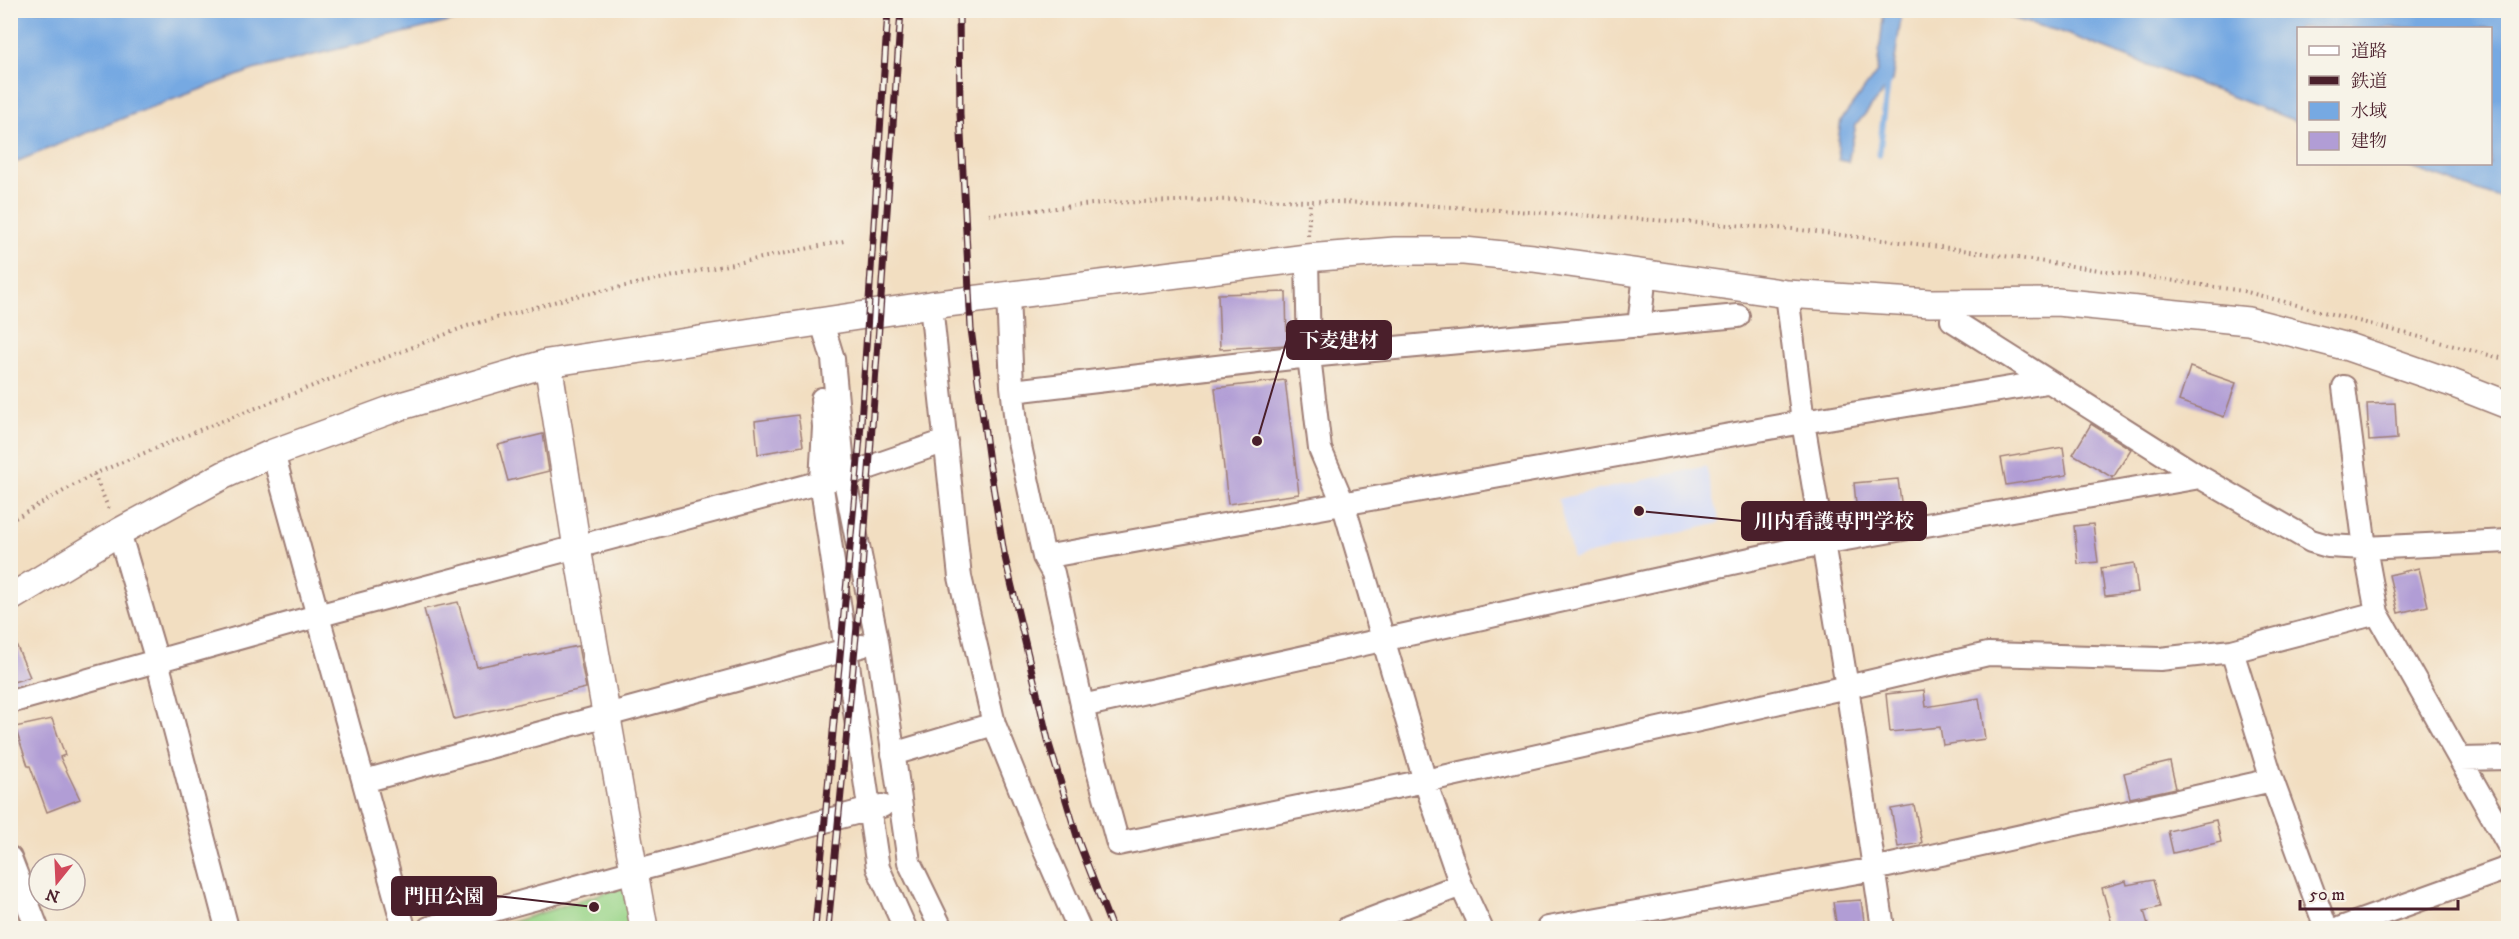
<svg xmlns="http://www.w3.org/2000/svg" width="2519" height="939" viewBox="0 0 2519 939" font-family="'IM FELL DW Pica','Noto Serif JP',serif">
	<rect width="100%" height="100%" fill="#f7f3e8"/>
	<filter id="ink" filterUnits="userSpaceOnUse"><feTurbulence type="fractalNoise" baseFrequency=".0167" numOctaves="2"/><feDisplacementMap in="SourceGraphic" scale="12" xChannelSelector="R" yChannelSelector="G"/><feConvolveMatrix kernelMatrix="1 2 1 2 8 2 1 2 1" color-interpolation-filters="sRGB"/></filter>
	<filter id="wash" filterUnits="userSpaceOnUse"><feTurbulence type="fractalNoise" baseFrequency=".008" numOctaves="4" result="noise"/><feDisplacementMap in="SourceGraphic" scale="24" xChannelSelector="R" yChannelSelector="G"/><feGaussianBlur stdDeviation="1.35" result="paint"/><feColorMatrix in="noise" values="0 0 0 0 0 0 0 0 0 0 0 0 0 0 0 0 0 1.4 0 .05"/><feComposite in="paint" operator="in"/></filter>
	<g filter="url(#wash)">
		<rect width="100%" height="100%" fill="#f2dec1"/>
		<path fill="#d1d9f9" d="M1706,466L1720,523L1573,558L1558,499Z"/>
		<path fill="#9ad589" stroke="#727a5a" stroke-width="1.5" d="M625,886L633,928H494Z"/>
		<path fill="#76a9e2" stroke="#606486" stroke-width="1.5" d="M11,10H493V11L253,70L131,115L11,164Z
			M1884,11H1902L1892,81L1856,125L1848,162L1839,160L1838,141L1841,120L1877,72Z
			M1984,11H2508V201L2400,164H2490V28H2298V122L2059,31Z"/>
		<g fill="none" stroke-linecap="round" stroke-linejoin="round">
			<path stroke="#76a9e2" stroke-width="6" d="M1879,155L1888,81"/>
		</g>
		<g id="blocks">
			<path fill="#b19dd5" d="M1286,292L1287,345L1220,349L1218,294Z
				M2190,367L2236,383L2224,417L2179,401Z
				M1285,380L1299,494L1228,504L1215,388Z
				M2395,403L2397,439L2369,441L2367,404Z
				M798,415L803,446L758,454L755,421Z
				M2091,424L2131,449L2113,478L2073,454Z
				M543,434L549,471L508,481L498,445Z
				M2063,447L2067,475L2006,485L2001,458Z
				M1898,479L1902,509L1857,514L1854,483Z
				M2093,524L2098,562L2078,564L2074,526Z
				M2134,563L2138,592L2105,596L2101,568Z
				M2419,568L2428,606L2398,613L2389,575Z
				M458,602L477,667L578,646L586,688L454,719L424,609Z
				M10,630L30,677L10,683Z
				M1924,690L1926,707L1979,698L1985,739L1943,745L1940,727L1890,732L1886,694Z
				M52,719L65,755L60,757L80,799L47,812L30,766H28L15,727Z
				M2170,762L2176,788L2130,798L2124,773Z
				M1914,805L1922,843L1898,847L1891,809Z
				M2216,820L2221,842L2173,853L2168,831Z
				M2153,880L2160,907L2144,911L2149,928H2113L2102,888L2126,881L2127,885Z
				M1861,900L1865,928H1837L1833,902Z"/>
		</g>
	</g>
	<g filter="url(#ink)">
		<use href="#blocks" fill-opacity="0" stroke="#9e7e76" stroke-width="1.5"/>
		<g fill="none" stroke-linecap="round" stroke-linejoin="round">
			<defs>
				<path id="minor" d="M1307,258L1309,356L1320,449L1343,503L1425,781L1461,885L1481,928
					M1787,294L1803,422L1847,687L1883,928
					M1008,296L1012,386L1017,432L1044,557L1053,573L1090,741L1118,844L1425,781L1847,687L1988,654L2160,659L2232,651L2377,613
					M931,305L960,577L994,724L1043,846L1079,928
					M1952,320L2200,477L2311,541L2328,546L2365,548L2508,541
					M822,323L833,359L844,476L877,640L909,862L941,928
					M1639,326L1645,274
					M2344,387L2365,548L2377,613L2508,844
					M1013,391L1309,356L1738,316
					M822,399L824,427L821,481L878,868L905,928
					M273,453L404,928
					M119,532L157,661L227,928
					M1044,557L1803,422L2047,382
					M2232,651L2272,780L2326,928
					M10,702L317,616L844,476L946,441
					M1082,706L1823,543L2200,477
					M893,754L994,724
					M2460,759L2508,758
					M364,781L861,646
					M10,858L37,928
					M429,928L634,871L882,806
					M1348,928L1461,885
					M1548,928L1874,869L2272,780
					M2341,928L2508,868"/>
				<path id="tertiary" d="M548,363L577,548L644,928
					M10,598L119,532L224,475L273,453L401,406L548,363L931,305L1307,258L1395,251H1464L1533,258L1787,294L1930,303L2057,302L2248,321L2348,347L2452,383L2508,405"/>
			</defs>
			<use href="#minor" stroke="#9e7e76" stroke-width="26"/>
			<use href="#tertiary" stroke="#9e7e76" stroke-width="30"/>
			<path stroke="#9e7e76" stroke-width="4" stroke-dasharray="1.5 4.5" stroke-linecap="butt" d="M989,215L1102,203L1254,199L1422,205L1792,229L1949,248L2243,291L2508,360
				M1308,236L1310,202
				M94,474L110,512
				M10,521L94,474L197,431L467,326L572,297L844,241"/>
			<use href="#minor" stroke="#fff" stroke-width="22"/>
			<use href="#tertiary" stroke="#fff" stroke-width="27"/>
			<defs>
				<path id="rail" d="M959,10L960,114L971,329L989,462L1004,553L1049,744L1079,843L1112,928
					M815,928L860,438L888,10
					M828,928L861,585L901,10"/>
			</defs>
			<use href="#rail" stroke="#4a1f2b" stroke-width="7"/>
			<use href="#rail" stroke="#f7f3e8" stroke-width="4.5" stroke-dasharray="14" stroke-linecap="butt"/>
		</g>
	</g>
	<path fill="none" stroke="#4a1f2b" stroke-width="2" d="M1257 441L1287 340M1639 511L1742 521M594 907L496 896"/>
	<g fill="#4a1f2b" stroke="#f7f3e8" stroke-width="2">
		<circle cx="1257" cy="441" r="6"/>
		<circle cx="1639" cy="511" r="6"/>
		<circle cx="594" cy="907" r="6"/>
	</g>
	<g fill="#4a1f2b" stroke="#4a1f2b" stroke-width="2">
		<rect x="1287" y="321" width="104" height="38" rx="6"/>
		<rect x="1742" y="502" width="184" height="38" rx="6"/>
		<rect x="392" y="877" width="104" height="38" rx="6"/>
	</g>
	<g font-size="20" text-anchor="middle" font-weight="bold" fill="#fff">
		<text x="1339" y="347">下麦建材</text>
		<text x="1834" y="528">川内看護専門学校</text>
		<text x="444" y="903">門田公園</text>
	</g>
	<rect width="2519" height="939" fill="none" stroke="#f7f3e8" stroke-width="36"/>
	<rect x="2297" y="27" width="195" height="138" fill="#f7f3e8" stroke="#b29e9c" stroke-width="1.5"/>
	<rect x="2309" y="46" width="30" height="9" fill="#ffffff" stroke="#b29e9c" stroke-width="1.5"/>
	<text x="2351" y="57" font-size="18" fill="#4a1f2b">道路</text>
	<rect x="2309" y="76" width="30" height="9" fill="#4a1f2b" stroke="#b29e9c" stroke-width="1.5"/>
	<text x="2351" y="87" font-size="18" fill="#4a1f2b">鉄道</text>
	<rect x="2309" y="102" width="30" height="18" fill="#76a9e2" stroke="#b29e9c" stroke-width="1.5"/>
	<text x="2351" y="117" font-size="18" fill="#4a1f2b">水域</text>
	<rect x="2309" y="132" width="30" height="18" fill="#b19dd5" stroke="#b29e9c" stroke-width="1.5"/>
	<text x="2351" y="147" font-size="18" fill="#4a1f2b">建物</text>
	<g transform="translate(57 882) rotate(198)"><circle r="28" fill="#f7f3e8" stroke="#b29e9c" stroke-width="1.5"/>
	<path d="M0-4.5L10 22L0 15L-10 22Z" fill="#d1495b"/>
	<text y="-9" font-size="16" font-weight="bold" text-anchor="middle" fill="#4a1f2b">N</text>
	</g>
	<path d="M2300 900v9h158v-9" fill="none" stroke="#4a1f2b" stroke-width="3"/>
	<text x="2309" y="900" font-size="18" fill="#4a1f2b" stroke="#f7f3e8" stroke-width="4.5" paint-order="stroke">50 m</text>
</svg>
